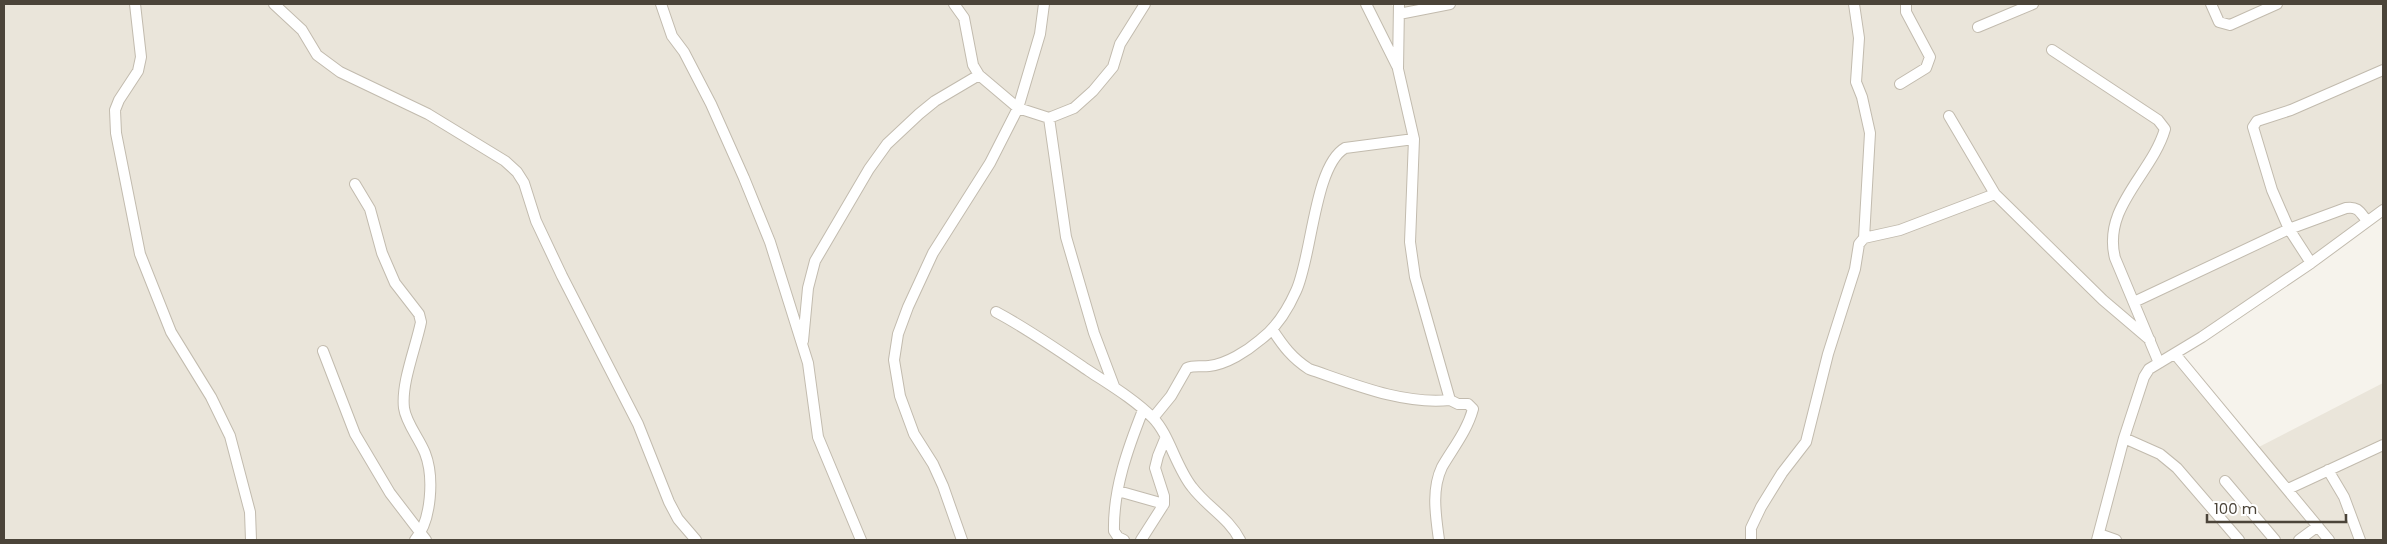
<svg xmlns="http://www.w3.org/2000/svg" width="2387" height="544" viewBox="0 0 2387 544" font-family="Poppins,sans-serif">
	<rect width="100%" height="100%" fill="#f6f3ec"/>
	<path fill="#eae5da" d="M4,4H1391L1398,13L1399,4H2383V210L2175,354L2255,449L2383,383V540H4Z"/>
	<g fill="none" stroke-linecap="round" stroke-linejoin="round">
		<defs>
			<path id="minor" d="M135,4L141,57L138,71L119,100L115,110L116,133L140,254L171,332L211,397L230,436L250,512L251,540
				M274,4L302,30L317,55L340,72L428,114L505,161L517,172L524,183L536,221L562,276L638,424L669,502L678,519L696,540
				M661,4L672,36L684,52L711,104L744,178L770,242L808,363L818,437L861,540
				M954,4L964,18L973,65L979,75L1018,108L1049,118L1074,108L1093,91L1113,67L1120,44L1145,4
				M1366,4L1397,66
				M1399,4L1398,69L1414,139L1410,242L1415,277L1450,400L1458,404H1468L1473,409C1467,431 1453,448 1442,467C1431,490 1436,517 1439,540
				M2211,4L2219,22L2230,25L2277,4
				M1399,14L1450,4
				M1978,27L2033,4
				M2052,50L2158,120L2165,129C2152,174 2102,207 2115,258L2159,363
				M1900,84L1926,68L1930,57L1906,12V4
				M1949,116L1995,194L2103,300L2150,340
				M1049,118L1066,237L1094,333L1114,386
				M355,184L370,209L382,253L395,283L419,314L421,322C416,347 401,383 404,408C406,423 419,438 425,453C434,476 432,520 415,540
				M1864,238L1900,230L1995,194
				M2311,263L2289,229L2272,190L2253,127L2257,121L2291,110L2383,70
				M2134,302L2289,229L2346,208C2358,206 2360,212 2367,221
				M996,312C1028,329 1058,350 1089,371C1110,385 1134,399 1153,418C1169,434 1176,467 1192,487C1207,507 1229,518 1240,540
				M1272,329C1283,346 1292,358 1309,369C1353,384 1403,405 1450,400
				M803,341L808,288L815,261L869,169L887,144L919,114L935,101L979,75
				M323,351L355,434L390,493L426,540
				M2175,354L2329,540
				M1153,418L1171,396L1187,368C1194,365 1201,367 1209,366C1227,364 1247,351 1260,340C1276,328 1288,309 1296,291C1312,257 1314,166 1345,148L1414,139
				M2124,438L2160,454L2177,468L2239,540
				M2328,470L2344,497L2360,540
				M2225,481L2275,540
				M2288,489L2383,445
				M1118,491L1164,504
				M2099,534L2116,540
				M962,540L943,486L933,464L914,434L900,396L894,360L898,334L908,307L933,253L990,163L1018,108L1040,34L1044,4
				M1124,540L1118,537L1114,531C1113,489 1128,448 1143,410
				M1141,540L1164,504V496L1155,468L1158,456L1165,439
				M1751,540V528L1761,507L1782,473L1806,442L1828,354L1855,269L1859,244L1864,238L1870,133L1862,97L1856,82L1859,38L1854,4
				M2097,540L2124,438L2144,377L2149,369L2202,337L2311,263L2383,210
				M2299,540L2318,526"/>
		</defs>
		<use href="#minor" stroke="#c2bbae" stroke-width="12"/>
		<use href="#minor" stroke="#fff" stroke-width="10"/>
	</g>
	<rect width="2387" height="544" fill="none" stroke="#4b4439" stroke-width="10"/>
	<path d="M2207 514v8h139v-8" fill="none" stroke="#4b4439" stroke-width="2.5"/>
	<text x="2214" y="514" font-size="15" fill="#4b4439" stroke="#ffffff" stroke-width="4" paint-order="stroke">100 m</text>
</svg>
